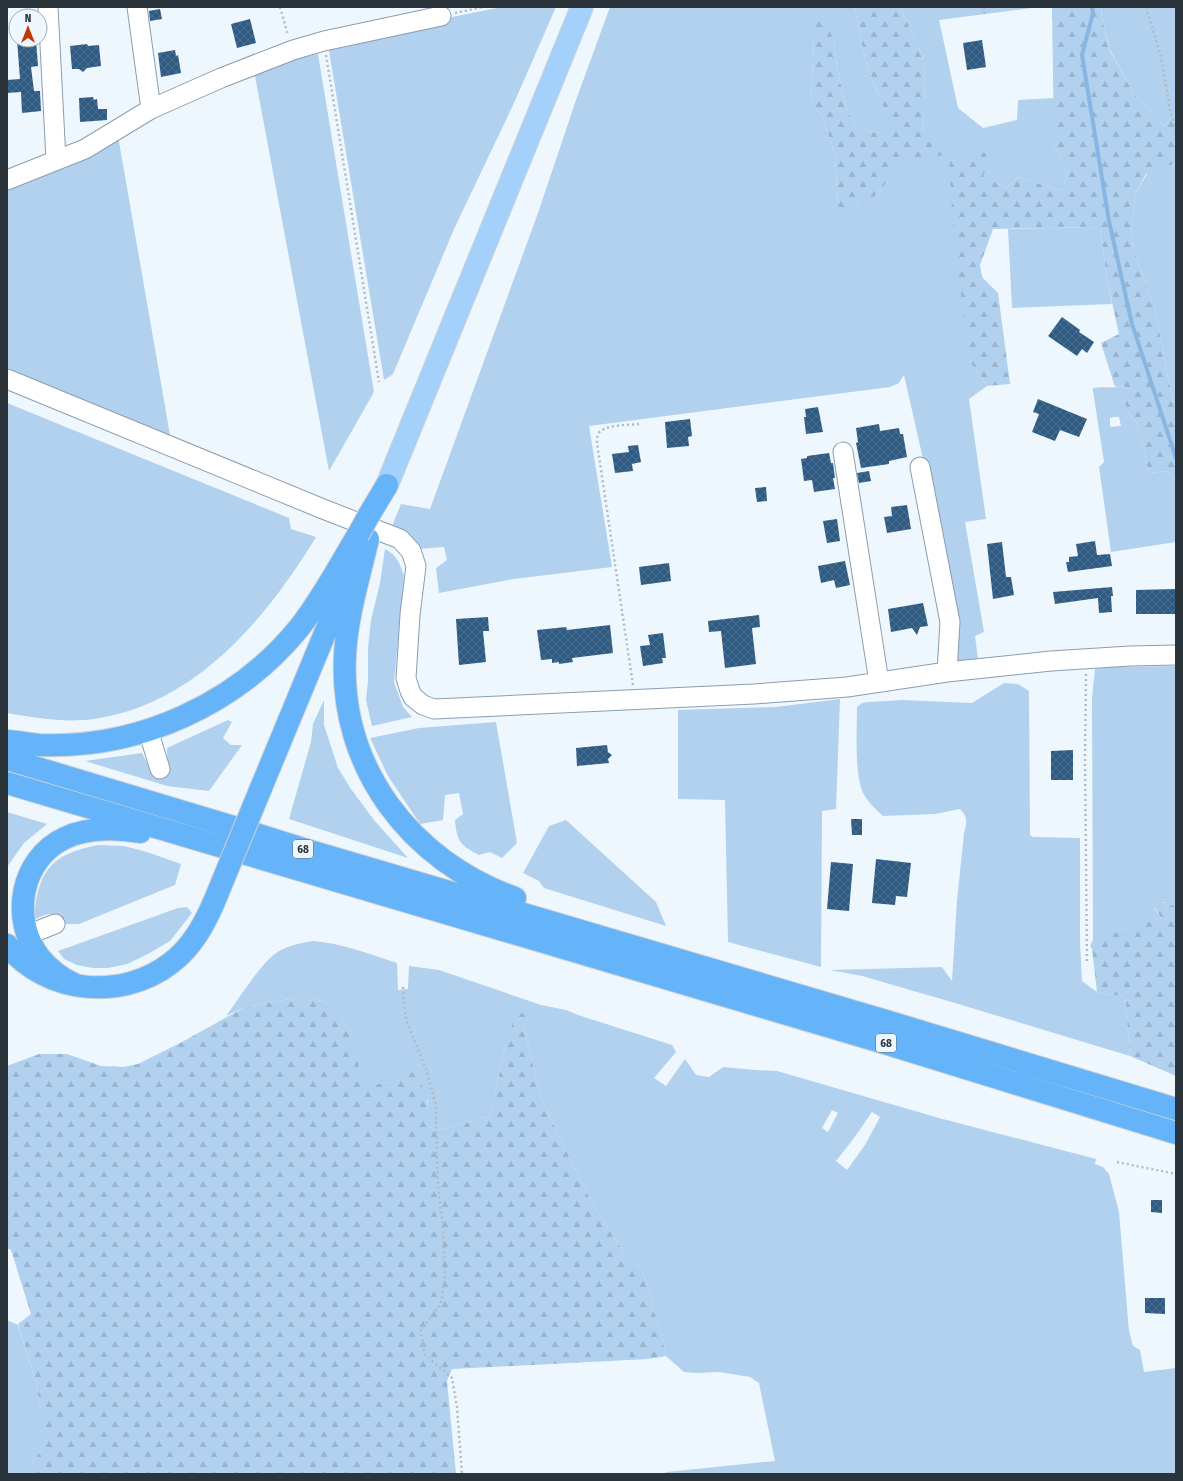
<svg xmlns="http://www.w3.org/2000/svg" width="1183" height="1481" viewBox="0 0 1183 1481" font-family="'Fira Sans Condensed',sans-serif">
	<defs>
		<pattern id="forest-firs" width="22" height="20" patternUnits="userSpaceOnUse"><rect width="22" height="20" fill="#b1d1ef"/><path d="M5 1l3.5 6h-7zM16 11l3.5 6h-7z" fill="#98b4ce"/></pattern>
		<pattern id="building-cross-hatch" width="8" height="8" patternUnits="userSpaceOnUse"><rect width="8" height="8" fill="#2f5b82"/><path d="M0 0l8 8M0 8l8-8" fill="none" stroke="#4c708f"/></pattern>
	</defs>
	<rect width="100%" height="100%" fill="#eff7fe"/>
	<path fill="#b1d1ef" fill-rule="evenodd" d="M502,7H556L514,103L454,229L393,374L384,380L328,45L402,27Z
		M610,7H855C858,25 861,44 866,62C873,84 882,104 892,125L877,133L856,127L845,104L837,67L834,39L812,18L814,38L811,101L823,118L835,155L838,206L875,196L903,163L923,136L925,76L922,54L900,7H1040L939,20L958,108L983,128L1017,120L1018,100L1054,98V144L1068,176L1061,191L1018,177L1006,188L982,176L972,161L949,162L971,363L987,386L969,399L986,519L965,522L984,632L975,636L978,659L956,662L938,525L904,375L899,383L890,387L589,426L612,567L514,579L439,593L436,568L447,560L444,547L419,549C412,536 406,529 392,526L401,504L430,509L538,213L576,100Z
		M1101,7H1176V113L1164,126L1134,94L1110,50L1102,18Z
		M318,54L374,392L329,471L254,71L285,61Z
		M118,136L170,435L7,368V186L51,170L66,168Z
		M1176,164V418L1155,309L1134,250L1131,236L1135,194L1147,174H1158L1165,166Z
		M1100,227L1107,280L1112,304L1012,308L1008,229Z
		M1122,386L1127,388L1123,399L1128,411L1138,426L1149,473L1167,471L1176,479V542L1111,552L1099,467L1104,462L1093,391V388C1103,386 1113,389 1122,386ZM1114,417H1119L1121,426L1111,427L1110,425V418Z
		M7,403L289,518L291,529L316,537C266,619 195,705 94,719C65,723 36,718 7,713Z
		M385,549C397,555 400,564 404,576L394,682L403,707L412,717L372,726L366,700L368,680V648L371,620L380,583Z
		M1176,666V907L1174,904L1166,908L1164,902L1160,903L1154,908L1161,918L1135,927L1125,929L1094,947L1092,949L1090,946L1093,940L1092,698L1095,669L1109,667Z
		M1004,683L1018,684L1029,691L1030,835L1033,837L1080,838V942L1082,981L1097,992L1125,997L1130,1056L955,1003L862,976L830,970L942,967L952,981L957,901L964,833C967,822 968,817 960,809L935,814L883,816C875,809 868,802 863,793C854,772 857,731 857,707L862,703L868,702L903,700L972,703Z
		M840,699L836,809L822,811L821,967L728,942L725,800L678,799V710L776,707Z
		M324,700V725L338,768L351,789L374,820L408,858L289,819L311,742L313,724Z
		M228,720L232,722L223,738L231,745H242L209,791L167,786L85,761L142,753L151,771L168,768L167,748Z
		M496,722L517,843L502,858L490,852L479,855C460,845 457,842 455,820L463,814L459,793L445,795L443,820L420,824L388,776L370,738L419,728Z
		M7,812L47,824L24,843L7,867Z
		M566,820L656,902L666,926L544,888L539,881L523,873L549,826Z
		M99,845L124,846L147,852L181,864L175,885L79,924H66C53,911 50,912 34,920C38,871 50,854 99,845Z
		M187,907L192,913L170,941L148,954L127,964L108,968H93L77,965L64,959L58,951L178,908Z
		M313,941C341,943 369,954 397,963L398,990L408,989L409,966L439,970L541,1005L566,1010L578,1015L672,1045L676,1052L654,1078L666,1086L685,1059L696,1075L709,1077L723,1067L756,1070L777,1071L939,1118L1096,1159L1095,1164L1103,1167L1109,1174L1119,1212L1129,1331L1133,1346L1140,1350L1144,1372L1176,1368V1474H662L667,1472L775,1461L759,1383L750,1377L719,1372L697,1373L684,1372L666,1356L660,1328L653,1309L649,1286L639,1266L624,1253L593,1205L541,1099L524,1027L505,1047L490,1116L441,1130L428,1127V1100L391,1082L374,1084L360,1076L351,1031L329,1004L306,996L245,1007L226,1016C239,999 262,961 279,951C290,945 301,943 313,941ZM832,1110L838,1113L828,1132L822,1128ZM872,1112L880,1117L865,1145L847,1170L836,1161L854,1138Z
		M7,1320L18,1325L36,1382L41,1411V1450L24,1474H7Z"/>
	<path fill="url(#forest-firs)" d="M855,7H900L922,54L925,76L923,136L943,155L903,163L875,196L850,209L838,207L835,155L823,118L811,101L814,38L811,18L826,25L834,39L837,67L845,104L856,127L877,133L891,125C882,104 873,83 866,62C861,44 858,25 855,7Z
		M1052,7H1101L1102,18L1110,51L1134,94L1164,126L1176,113V164L1165,166L1158,174H1146L1135,194L1131,236L1134,250L1155,309L1176,418V479L1167,471L1149,473L1138,426L1128,411L1123,399V393L1127,388L1122,386L1116,387L1114,384L1101,343L1119,334L1107,280L1100,227L993,229L980,265L982,277L998,293L1010,384L987,386L971,363L955,254L949,161H972L979,151L985,153L990,163L983,176L1006,188L1018,177L1061,191L1068,176L1054,144Z
		M1158,902L1165,903L1166,908L1174,904L1176,907V1076L1130,1056L1125,997L1097,992L1092,949C1105,932 1140,925 1161,918L1153,905Z
		M306,996L329,1004L351,1031L361,1076L374,1084L391,1082L412,1072C430,1094 428,1099 428,1127L441,1130L490,1116L505,1047L516,1013L527,1014L524,1027L541,1099L593,1205L624,1253L639,1266L649,1286L653,1309L660,1328L666,1356L648,1359L452,1369L447,1381L456,1474H24L41,1450V1411L36,1382L18,1324L31,1314L11,1250L7,1248V1066L39,1054H67L101,1066L123,1067L138,1064L182,1042L245,1007Z"/>
	<g fill="none" stroke-linecap="round" stroke-linejoin="round">
		<path stroke="#87b6e2" stroke-width="4" d="M1092,7L1093,13L1082,55L1109,221L1132,324L1176,458"/>
	</g>
	<path fill="url(#building-cross-hatch)" d="M160,9L162,19L150,21L149,11Z
		M250,19L256,43L237,48L231,24Z
		M17,40H36L38,66L31,67L34,91H40L41,111L22,113L21,92L7,93V80L20,79Z
		M982,40L986,67L967,70L963,43Z
		M87,44L88,46L99,45L101,66L87,68L83,72L79,69H72L70,46Z
		M175,50L176,56L178,55L181,73L161,77L158,53Z
		M93,97L94,100L97,99L98,109H107V120L80,122L79,98Z
		M1062,317L1080,330L1079,332L1094,342L1087,353L1082,349L1077,356L1048,336Z
		M1038,399L1087,419L1079,437L1060,430L1055,441L1032,432L1039,414L1033,412Z
		M818,407L823,432L806,434L804,417H806L805,409Z
		M690,419L692,436L688,437L689,446L667,448L665,422Z
		M879,424L880,431L899,428L900,434H903L907,457L889,461V464L861,468L856,443L858,442L856,428Z
		M638,445L641,462L632,464L633,471L615,473L612,454L629,452L628,446Z
		M829,453L831,463H833L835,478H833L835,489L814,492L812,480L804,481L801,459L807,458V456Z
		M869,471L871,481L859,483L857,473Z
		M766,487L767,501L757,502L755,488Z
		M907,505L911,529L887,533L884,517L892,516L891,507Z
		M837,519L840,541L827,543L823,521Z
		M1095,541L1097,555L1110,554L1112,566L1068,572L1066,562H1069V557L1078,556L1076,544Z
		M1002,542L1006,577H1011L1014,595L993,599L987,544Z
		M845,561L850,585L836,588L834,580L821,583L818,566Z
		M669,563L671,581L641,585L639,567Z
		M1112,587L1113,596H1111L1112,612L1099,613L1098,598L1055,604L1053,592Z
		M1176,589V614H1136V590Z
		M923,603L928,626L920,627L917,635L912,628L891,632L888,609Z
		M759,615L760,627L752,628L756,664L725,668L721,631L709,632L708,621Z
		M488,617L489,631H483L486,662L459,665L456,619Z
		M610,625L613,653L572,658L573,662L559,664V662L552,663V659L541,660L537,630L566,627L567,630Z
		M663,633L666,658H662L663,663L643,666L640,646L650,645L648,635Z
		M607,745L608,752L612,755L608,759L609,763L577,766L576,748Z
		M1073,750V780H1051V751Z
		M851,819H862V835H852Z
		M876,859L911,863L907,897L896,896L895,905L872,903Z
		M831,862L853,864L849,911L827,909Z
		M1151,1200H1162V1213L1151,1212Z
		M1145,1298H1165V1314L1145,1313Z"/>
	<g fill="none" stroke-linecap="round" stroke-linejoin="round">
		<defs>
			<path id="minor" d="M48,7L56,160
				M137,7L151,109
				M7,180L85,149L151,109L221,78L293,50L324,41L441,16
				M7,379L323,509L400,539L411,551L416,566L410,615L406,678L410,691L413,697L423,705L434,709L754,694L847,687L947,672L1051,661L1130,656L1176,655
				M843,452L879,682
				M920,467L950,622L947,672
				M148,730L160,769
				M27,935L55,924"/>
			<path id="major" d="M387,485L582,7"/>
			<path id="highway" d="M369,515L387,485
				M368,539C359,577 347,616 345,655C339,768 411,861 515,898
				M7,741C18,742 29,744 40,745C139,749 237,704 299,628C322,599 339,566 358,535
				M7,759L230,826L303,849L886,1021L1176,1109
				M7,783L878,1041L1176,1133
				M261,788L347,580
				M7,945C46,994 122,1001 171,963C192,947 204,925 214,902
				M76,985C62,979 50,970 40,958C10,920 20,859 65,838C88,827 115,828 140,832"/>
		</defs>
		<use href="#minor" stroke="#8b9dae" stroke-width="21"/>
		<use href="#major" stroke="#d1d2d4" stroke-width="24"/>
		<use href="#highway" stroke="#d1d2d4" stroke-width="24"/>
		<path stroke="#b2bac1" stroke-width="2.5" stroke-dasharray="2 3" stroke-linecap="butt" d="M280,7L288,35
			M984,7L985,16
			M1146,7L1161,56L1171,115L1176,130
			M455,13L483,7
			M326,55L379,382
			M1086,674L1085,759L1087,963
			M633,685L597,443C597,440 597,437 598,434C604,424 630,425 640,424
			M403,987L404,1004L407,1022L426,1069L436,1105V1122L438,1186L443,1229L445,1274L441,1303L421,1330L424,1354L452,1378L457,1407L462,1474
			M1117,1162L1176,1174"/>
		<use href="#minor" stroke="#fff" stroke-width="19"/>
		<use href="#major" stroke="#a3d1fb" stroke-width="22"/>
		<use href="#highway" stroke="#65b3f8" stroke-width="22"/>
		<defs>
			<path id="highway-bridge" d="M358,535L369,515
				M214,902L261,788"/>
		</defs>
		<use href="#highway-bridge" stroke="#d1d2d4" stroke-width="24" stroke-linecap="butt"/>
		<use href="#highway-bridge" stroke="#65b3f8" stroke-width="22"/>
	</g>
	<g text-anchor="middle" dominant-baseline="central" stroke-width="4" stroke-linejoin="round" paint-order="stroke">
		<g fill="#eff7fe" stroke="#666e76" stroke-width="1">
			<rect x="293" y="840" width="20" height="18" rx="3"/>
			<rect x="876" y="1034" width="20" height="18" rx="3"/>
		</g>
		<g font-size="11" font-weight="bold" fill="#2c343b">
			<text x="303" y="849">68</text>
			<text x="886" y="1043">68</text>
		</g>
	</g>
	<rect width="1183" height="1481" fill="none" stroke="#2c343b" stroke-width="16"/>
	<g transform="translate(28 28)"><circle r="19" fill="#eff7fe" stroke="#a1a9b0"/>
	<path d="M0-3L7 15L0 10L-7 15Z" fill="#c03800"/>
	<text y="-6" font-size="11" font-weight="bold" text-anchor="middle" fill="#2c343b">N</text>
	</g>
</svg>
